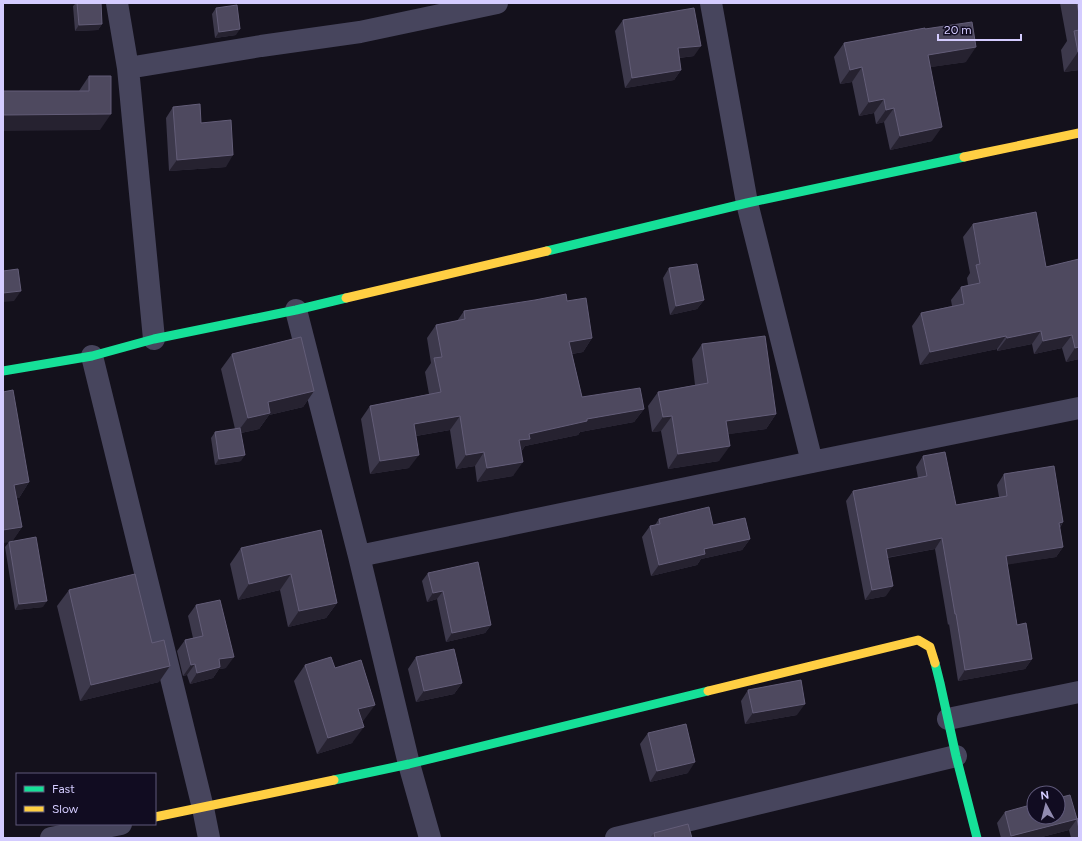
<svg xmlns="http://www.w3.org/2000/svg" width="1082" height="841" viewBox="0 0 1082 841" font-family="Figtree,sans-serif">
	<rect width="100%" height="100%" fill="#14111c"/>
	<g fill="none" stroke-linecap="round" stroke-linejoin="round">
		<path stroke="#47455d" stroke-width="22" d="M117,3L128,68L154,339
			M711,3L747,203L812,462
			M128,68L261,46L360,32L497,3
			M296,310L359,556L409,764L430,838
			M92,356L203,808L209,838
			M359,556L812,462L1079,408
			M948,719L1079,692
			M51,838L121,824
			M616,838L956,756"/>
		<path stroke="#16e098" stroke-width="9" d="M547,251L747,203L964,157
			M3,371L92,356L154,339L296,310L346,298
			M935,663L940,683L956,756L977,838
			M334,780L409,764L708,691"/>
		<path stroke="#ffcf43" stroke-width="9" d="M964,157L1079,133
			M346,298L547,251
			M708,691L918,640L930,647L935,663
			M155,817L334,780"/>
	</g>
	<path fill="#3d394c" d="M76,3H101L102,24L98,30L75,31L73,6Z
		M1060,3H1079V70L1064,72L1061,50L1067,41Z
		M216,8L236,35L215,38L212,14Z
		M623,20L694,56L679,58L681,70L674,80L625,88L615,31Z
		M925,29L966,62L930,67L932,141L890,150L884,122L876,124L874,113L859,116L852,82L840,84L834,57L844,43Z
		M89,76L100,130L79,91Z
		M173,107L201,123L226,167L169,171L166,118Z
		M973,224L1046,267L1079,259V359L1066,362L1062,348L1034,354L1032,344L997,351V349L920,365L912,326L921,313L952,306L951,300L961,287L968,285L967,278L970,273L963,237Z
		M669,268L704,300L697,309L670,315L663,278Z
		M567,301L592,338L583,352L572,354L582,397L644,409L634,422L580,432L578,435L525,446L521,452L513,476L477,482L475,466L456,469L450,430L416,436L409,468L370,474L361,419L370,406L429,394L425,372L431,363L427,338L436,325L457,321L464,311Z
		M702,344L776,414L766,429L728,434L719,461L668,469L661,431L652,432L648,406L658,392L695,385L692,359Z
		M232,354L314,391L303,407L269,415L259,429L241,433V461L215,465L211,438L215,432L235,429L221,369Z
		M3,392L29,482L19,498H17L22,527L12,541L43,607L15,610L5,547L9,542Z
		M923,456L956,505L999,497L997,485L1004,474L1063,522L1060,528L1063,547L1056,557L1007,564L1017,625L1032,659L1025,669L958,681L949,624L948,625L935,549L887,558L886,596L865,600L846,501L853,491L918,478L916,467Z
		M659,519L713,525L750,539L742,550L701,559L697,565L651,576L642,537L650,526L655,525Z
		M321,530L337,603L326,618L288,627L280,590L238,600L230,564L241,548Z
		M428,573L491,625L485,633L446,642L437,599L427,602L422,581Z
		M69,590L159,682L80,701L57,606Z
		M196,605L226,668L219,669L213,678L190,684L187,675L183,676L177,651L185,640L193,638L188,616Z
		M416,657L462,683L454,694L416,702L408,669Z
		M305,665L335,668L364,720L362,721L352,743L317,754L294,681Z
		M748,690L797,715L745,724L741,701Z
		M648,733L688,773L650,782L640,744Z
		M1005,812L1077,819L1079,818V838H1071L1069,830L1038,838H1001L997,823Z
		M654,833L692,838H650Z"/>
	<path fill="#262230" d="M102,24L98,30L75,31L79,25Z
		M240,29L236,35L215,38L219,32Z
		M701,46L694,56L670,59L678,48Z
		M976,47L966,62L918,69L928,55Z
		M1078,52H1079V70L1064,72Z
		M862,67L852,82L840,84L850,70Z
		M681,70L674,80L625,88L632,78Z
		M884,99L874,113L859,116L869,102Z
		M894,108L884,122L876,124L886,110Z
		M111,114L100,130L3,131V115Z
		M942,127L932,141L890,150L900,136Z
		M233,155L226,167L169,171L177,160Z
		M21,291L14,301L3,302V293Z
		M704,300L697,309L670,315L676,306Z
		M1041,331L1032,344L997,351L1007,338Z
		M1072,335L1062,348L1034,354L1043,341Z
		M1006,336L997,349L920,365L930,352Z
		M592,338L583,352L559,356L569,342Z
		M1079,347V359L1066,362L1075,348Z
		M314,391L303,407L269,415L259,429L236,434L248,418L268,402Z
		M644,409L634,422L580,432L578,435L525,446L520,453L519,440L529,434L587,419Z
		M776,414L766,429L716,436L726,421Z
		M460,416L450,430L404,438L414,424Z
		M672,416L661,431L652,432L663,417Z
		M730,446L719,461L668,469L678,454Z
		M484,452L475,466L456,469L466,455Z
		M245,455L241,461L215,465L219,459Z
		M419,455L409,468L370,474L380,461Z
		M523,462L513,476L477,482L487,468Z
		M29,482L19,498L4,500L14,485Z
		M1063,522L1056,532L1059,523Z
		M22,527L12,542L3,543V530Z
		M942,538L935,549L878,559L886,549Z
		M750,539L742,550L701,559L697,565L651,576L659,565L704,549Z
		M1063,547L1056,557L999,566L1006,556Z
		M291,574L280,590L238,600L249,584Z
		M893,586L886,596L865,600L872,590Z
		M443,591L437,599L427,602L433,593Z
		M47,601L43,607L15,610L19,604Z
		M337,603L326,618L288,627L299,611Z
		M491,625L485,633L446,642L452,633Z
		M234,657L226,668L219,669L213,678L190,684L197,673L219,659Z
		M1032,659L1025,669L958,681L965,670Z
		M195,664L187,675L183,676L191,665Z
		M170,666L159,682L80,701L91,685Z
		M462,683L454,694L416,702L424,691Z
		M805,704L797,715L745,724L753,713Z
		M375,705L364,720L347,725L358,709Z
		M364,727L352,743L317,754L328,738Z
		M695,762L688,773L650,782L657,771Z
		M1077,819L1069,830L1038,838H1010L1011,836Z"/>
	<path fill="#4e495f" stroke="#635d78" d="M77,3H101L102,24L79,25Z
		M1077,3H1079V14Z
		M237,5L240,29L219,32L216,8Z
		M694,8L701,46L678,48L681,70L632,78L623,20Z
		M972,22L976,47L928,55L942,127L900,136L894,108L886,110L884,99L869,102L862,67L850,70L844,43L925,28V29Z
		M1079,30V52H1078L1074,31Z
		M89,76H111V114L3,115V91H89Z
		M200,104L201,123L231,120L233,155L177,160L173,107Z
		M1036,212L1046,267L1079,259V347L1075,348L1072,335L1043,341L1041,331L1007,338L1006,336L930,352L921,313L964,304L961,287L980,283L976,265L980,264L973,224Z
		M697,264L704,300L676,306L669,268Z
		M18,269L21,291L3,293V271Z
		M566,294L567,301L586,298L592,338L569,342L582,397L640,388L644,409L587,419V421L529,434L530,439L519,440L523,462L487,468L484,452L466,455L460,416L414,424L419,455L380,461L370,406L441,392L434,358L442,357L436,325L465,319L464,311L535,300Z
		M765,336L776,414L726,421L730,446L678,454L672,416L663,417L658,392L708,383L702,344Z
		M301,337L314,391L268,402L270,413L248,418L232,354Z
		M13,390L29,482L14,485L22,527L3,530V392Z
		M240,428L245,455L219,459L215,432Z
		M945,452L956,505L1007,496L1004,474L1054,466L1063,522L1059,523L1063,547L1006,556L1017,625L1026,623L1032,659L965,670L956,614H955L942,538L886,549L893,586L872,590L853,491L927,476L923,456Z
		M709,507L713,525L745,518L750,539L704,549L705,554L659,565L650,526L660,524L659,519Z
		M321,530L337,603L299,611L291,574L249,584L241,548Z
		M36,537L47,601L19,604L9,542Z
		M478,562L491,625L452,633L443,591L433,593L428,573Z
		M135,574L152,643L164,640L170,666L91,685L69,590Z
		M220,600L234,657L219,659L220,667L197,673L195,664L191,665L185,640L203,636L196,605Z
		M454,649L462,683L424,691L416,657Z
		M331,657L335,668L361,660L375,705L358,709L364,727L328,738L305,665Z
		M801,680L805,704L753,713L748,690Z
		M686,724L695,762L657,771L648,733Z
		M1070,795L1077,819L1011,836L1005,812L1034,804V817H1058V798Z
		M1079,818V829L1077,819Z
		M688,824L692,838H655L654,833Z"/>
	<rect width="1082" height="841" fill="none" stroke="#d4ccff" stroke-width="8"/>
	<rect x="16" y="773" width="140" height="52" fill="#110c21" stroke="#5f597a"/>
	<rect x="24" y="786" width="20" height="6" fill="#16e098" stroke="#5f597a"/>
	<text x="52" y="793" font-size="12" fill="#d4ccff">Fast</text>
	<rect x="24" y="806" width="20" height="6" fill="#ffcf43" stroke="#5f597a"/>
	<text x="52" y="813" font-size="12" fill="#d4ccff">Slow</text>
	<g transform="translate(1046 805) rotate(353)"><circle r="19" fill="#110c21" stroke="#5f597a"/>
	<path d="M0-3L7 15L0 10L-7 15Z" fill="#918bb0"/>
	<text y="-6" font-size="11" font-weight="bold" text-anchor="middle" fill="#d4ccff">N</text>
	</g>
	<path d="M938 34v6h83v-6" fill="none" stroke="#d4ccff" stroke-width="2"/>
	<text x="944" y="34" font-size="12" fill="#d4ccff" stroke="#110c21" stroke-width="3" paint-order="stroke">20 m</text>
</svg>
